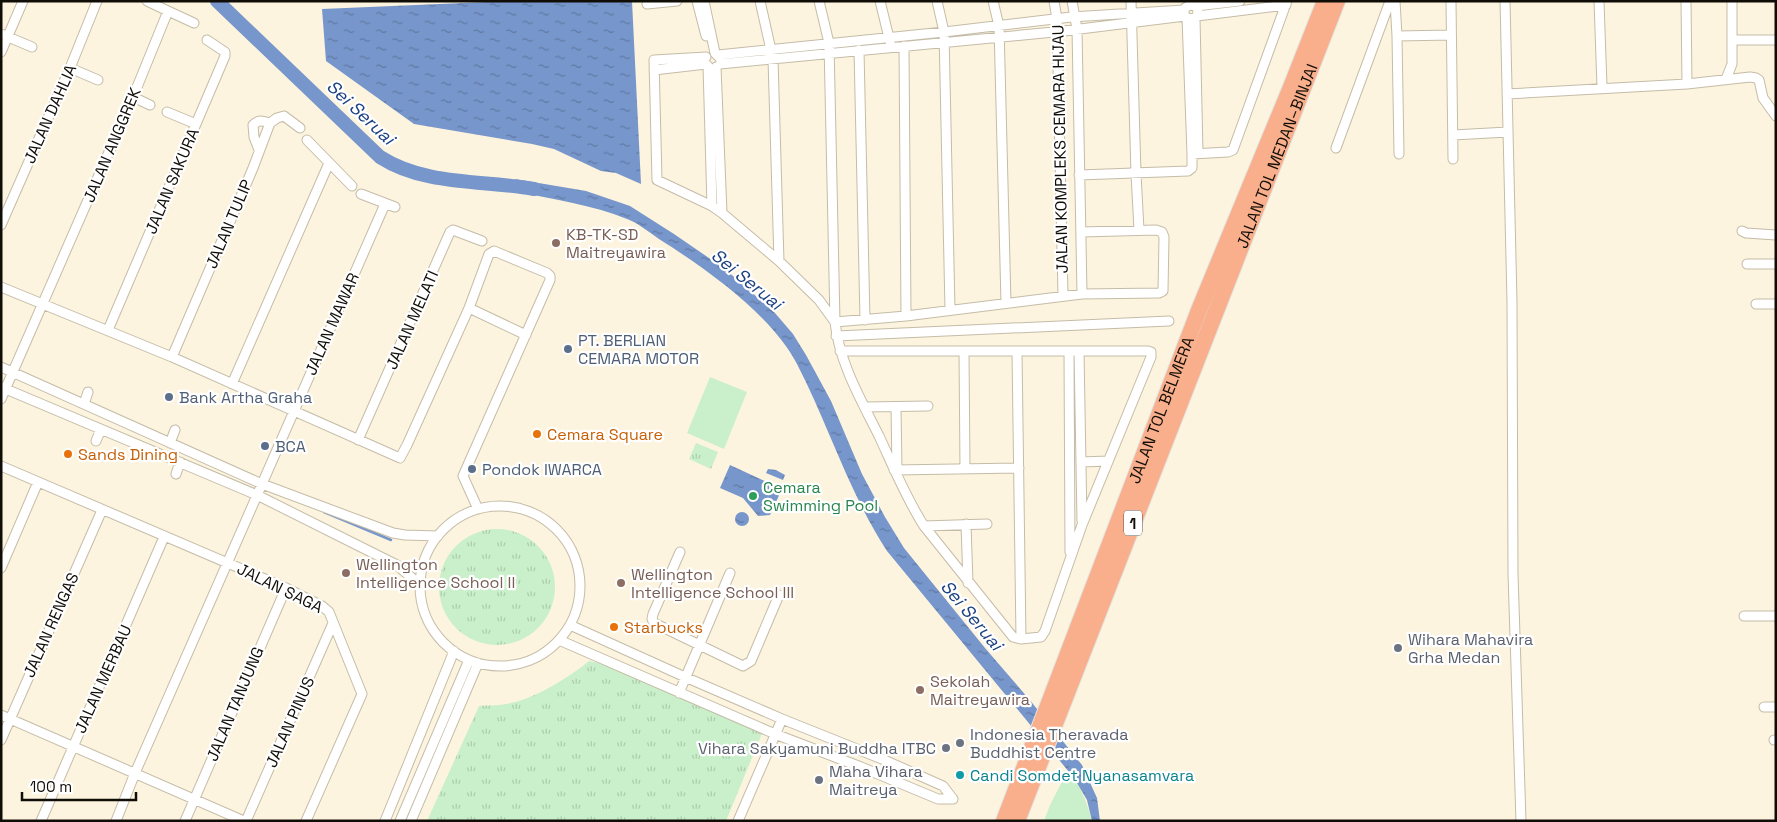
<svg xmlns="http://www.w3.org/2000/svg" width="1777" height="822" viewBox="0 0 1777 822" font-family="'Space Grotesk',sans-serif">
	<defs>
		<pattern id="park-tufts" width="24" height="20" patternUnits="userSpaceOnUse" patternTransform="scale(1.25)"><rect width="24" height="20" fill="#c9f0ca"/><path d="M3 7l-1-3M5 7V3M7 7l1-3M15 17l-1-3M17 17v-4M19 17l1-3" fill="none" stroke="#accdac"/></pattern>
		<pattern id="water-ripples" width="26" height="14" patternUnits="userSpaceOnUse" patternTransform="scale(1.25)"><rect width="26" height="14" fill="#7796cb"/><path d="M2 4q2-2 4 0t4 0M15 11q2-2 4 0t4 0" fill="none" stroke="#6079a3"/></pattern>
	</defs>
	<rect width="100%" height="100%" fill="#fdf4df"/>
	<path fill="#c9f0ca" d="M710,377L747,392L724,449L687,433Z
		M1068,770C1080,785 1087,802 1092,821H1044L1050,805Z"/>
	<path fill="url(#park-tufts)" d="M696,443L718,452L711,469L689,459Z
		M439 587a58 58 0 1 1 116 0a58 58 0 1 1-116 0Z
		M589,661L614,666L763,731L726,821H427L479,706C488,705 497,706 506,704C533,700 568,678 589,661Z"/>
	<path fill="url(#water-ripples)" d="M510,1H632L641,184L616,173L601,171L554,149L532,144L414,124L326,61L322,9Z
		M515,179L586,191L630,206L674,234L725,269L775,313L793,334L806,355L831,401L862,474L885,517L904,548L985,648L1029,699L1082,765L1097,798L1100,821H1092L1087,800L1074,778L887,551C849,493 829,426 797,364C772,315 705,268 659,239C649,232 638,223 627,219C592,205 554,199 517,192Z
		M730,465L782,489L770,515L758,516L743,498L720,488Z
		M768,469L776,470L785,475L783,480L766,473Z
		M735 519a7 7 0 1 1 14 0a7 7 0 1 1-14 0Z"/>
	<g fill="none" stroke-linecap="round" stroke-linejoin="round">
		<path stroke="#7796cb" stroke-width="2.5" d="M324,512L391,540"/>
		<path stroke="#7796cb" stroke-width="14" d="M217,1L380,157C425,186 483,180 534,189"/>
		<defs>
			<path id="street" d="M147,1L168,11
				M697,1L706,36
				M704,1L715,53L720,58
				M760,1L773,59L779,261
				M819,1L829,43L835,322C839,362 861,400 879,436C893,466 906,498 924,526L1013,637L1021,639L1041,637L1045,631L1082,525L1151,357V352L1148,351H840
				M880,1L890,42
				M937,1L944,32L950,310
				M993,1L999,26L1006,303
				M1054,1L1057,19L1063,296
				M1072,1L1077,29L1082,294
				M1131,1L1136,174L1139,230
				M1195,1C1196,8 1201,12 1195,18L1189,19C1184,17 1183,12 1185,8L1190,5L1196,6L1240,1
				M1395,1L1397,36L1399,154
				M1451,1L1453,159
				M1505,1L1512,302L1513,574L1521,821
				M1599,1L1602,87
				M1686,1L1687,84
				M647,4L677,1
				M1197,16L1286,5
				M1187,18L1192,154
				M1195,18L1198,153
				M1,34L32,47
				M1397,36L1451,35
				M1732,40H1776
				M904,46L906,316
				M859,50L865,320
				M1,52L23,1
				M718,55L944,32L1071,17L1184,10
				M706,57L654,60L657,180L712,206L722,213L779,261L819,300L835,322
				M720,64L1064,31L1185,16
				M708,66L712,206
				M716,67L722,213
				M70,68L98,80
				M654,70L706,64
				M1726,79L1732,64V1
				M1507,94L1687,84L1750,77L1756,78L1759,80L1763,98L1776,116
				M133,97L150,105
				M167,112L196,124
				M1453,135L1508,132
				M307,140L352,186
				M1336,148L1390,1
				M259,150L254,137L253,125C259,119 263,121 270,123
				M1079,175L1188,171L1192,168V154L1228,152L1233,150L1287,1
				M361,194L395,207
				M1,225L70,68L97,1
				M1742,231L1746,233L1776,235
				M1747,264H1776
				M1,287L172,357L400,458L407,445L469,308L489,254L494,251L547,273L550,276V280L463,476L478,509
				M1756,304H1776
				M469,308L526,335
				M835,322L906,316L1082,294L1159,293L1163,291L1164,237L1162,232L1156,230L1081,232
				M108,330L225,56V52L207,40
				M836,336L1169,321
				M1069,351L1070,552
				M1079,351L1082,521
				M964,352L965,469
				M1017,352L1021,639
				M172,357L253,168L270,123L277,118L284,116L300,128
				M1,367L262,484L393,533L405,535L438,536
				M232,384L329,163
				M1,387L257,495L397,565L420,585
				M1,399L133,97L168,11L194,23
				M84,404L88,392
				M865,407L928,406
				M896,407L897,470
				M358,440L450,232L453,230L482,241
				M96,441L101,429
				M170,443L175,430
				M1081,462L1108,461
				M1,466L286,588L322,606L329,612L362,694L306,821
				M894,470L1019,468
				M176,474L180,462
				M420 586a80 80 0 1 1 160 0a80 80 0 1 1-160 0Z
				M966,524L968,583
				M924,526L987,524
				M680,552L653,614L652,619L654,623L743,666L751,661L779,595
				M1,568L38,482
				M1744,616H1776
				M570,625L685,677L782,719L882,759L943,786L953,799
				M559,640L775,734L861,767L938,799H953
				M679,693L730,573
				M1764,707H1776
				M1,715L244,821
				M1,740L102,510
				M1774,740H1776
				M41,821L164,537
				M116,821L135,773L385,204
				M185,821L286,588
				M246,821L333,623
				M385,821L454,651
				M400,821L469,660
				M411,821L478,663
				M738,821L782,719"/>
			<g id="highway">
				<path id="s1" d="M1004,821L1199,310L1291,87L1325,1"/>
				<path id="s2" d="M1017,821L1337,1"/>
			</g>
		</defs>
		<use href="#street" stroke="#c5bca8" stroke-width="11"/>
		<use href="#highway" stroke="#e2e2e1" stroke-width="18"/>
		<use href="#street" stroke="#fff" stroke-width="9"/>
		<use href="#highway" stroke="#f9af8b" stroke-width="16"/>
	</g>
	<g fill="#8d6e63" stroke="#fff" stroke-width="2">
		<circle cx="556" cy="243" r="5"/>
		<circle cx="346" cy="573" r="5"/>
		<circle cx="621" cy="583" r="5"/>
		<circle cx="920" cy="690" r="5"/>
	</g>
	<g fill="#5c6f8a" stroke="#fff" stroke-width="2">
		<circle cx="568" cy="349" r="5"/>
		<circle cx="169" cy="397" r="5"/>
		<circle cx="265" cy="446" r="5"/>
		<circle cx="472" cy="469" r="5"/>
	</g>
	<g fill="#e8710a" stroke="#fff" stroke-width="2">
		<circle cx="537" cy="434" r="5"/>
		<circle cx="68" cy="454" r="5"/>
		<circle cx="614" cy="627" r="5"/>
	</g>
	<circle fill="#2e9e5b" stroke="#fff" stroke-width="2" cx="753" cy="496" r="5"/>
	<g fill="#6b7280" stroke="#fff" stroke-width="2">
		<circle cx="1398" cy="648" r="5"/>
		<circle cx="960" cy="743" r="5"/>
		<circle cx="946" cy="748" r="5"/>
		<circle cx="819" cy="780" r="5"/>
	</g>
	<circle fill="#0f9aa8" stroke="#fff" stroke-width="2" cx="960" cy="775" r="5"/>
	<g text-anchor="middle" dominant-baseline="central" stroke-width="4.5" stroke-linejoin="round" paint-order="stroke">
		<rect fill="#fff" stroke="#585651" stroke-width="1" x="1124" y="510.5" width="18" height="25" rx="4"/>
		<g font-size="15" font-weight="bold" fill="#100d07">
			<text x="1133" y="523">1</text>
		</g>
		<g font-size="16" fill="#100d07" stroke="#fff">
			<text transform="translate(50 114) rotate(-66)">JALAN DAHLIA</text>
			<text transform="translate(112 145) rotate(-67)">JALAN ANGGREK</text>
			<text transform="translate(1060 149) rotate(-91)">JALAN KOMPLEKS CEMARA HIJAU</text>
			<text stroke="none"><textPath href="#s2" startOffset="714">JALAN TOL MEDAN–BINJAI</textPath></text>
			<text transform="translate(172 181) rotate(-67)">JALAN SAKURA</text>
			<text transform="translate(229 224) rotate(-67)">JALAN TULIP</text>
			<text transform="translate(412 320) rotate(-66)">JALAN MELATI</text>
			<text transform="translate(332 324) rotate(-66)">JALAN MAWAR</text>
			<text stroke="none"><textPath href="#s1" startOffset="440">JALAN TOL BELMERA</textPath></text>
			<text transform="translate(280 588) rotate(26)">JALAN SAGA</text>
			<text transform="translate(51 625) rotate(-66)">JALAN RENGAS</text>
			<text transform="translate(103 679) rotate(-66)">JALAN MERBAU</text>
			<text transform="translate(235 704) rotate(-67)">JALAN TANJUNG</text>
			<text transform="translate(290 722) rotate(-66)">JALAN PINUS</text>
		</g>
		<g font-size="16" fill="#785e54" stroke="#fff" text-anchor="start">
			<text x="566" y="234">KB-TK-SD<tspan x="566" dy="18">Maitreyawira</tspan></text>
			<text x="356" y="564">Wellington<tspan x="356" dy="18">Intelligence School II</tspan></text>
			<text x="631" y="574">Wellington<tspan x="631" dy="18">Intelligence School III</tspan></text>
			<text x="930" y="681">Sekolah<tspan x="930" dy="18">Maitreyawira</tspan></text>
		</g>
		<g font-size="16" fill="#4e5e75" stroke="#fff" text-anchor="start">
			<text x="578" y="340">PT. BERLIAN<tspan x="578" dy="18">CEMARA MOTOR</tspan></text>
			<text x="179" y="397">Bank Artha Graha</text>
			<text x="275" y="446">BCA</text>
			<text x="482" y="469">Pondok IWARCA</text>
		</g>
		<g font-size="16" fill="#c56008" stroke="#fff" text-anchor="start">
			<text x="547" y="434">Cemara Square</text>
			<text x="78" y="454">Sands Dining</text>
			<text x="624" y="627">Starbucks</text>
		</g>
		<g font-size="16" fill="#27864d" stroke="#fff" text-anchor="start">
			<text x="763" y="487">Cemara<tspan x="763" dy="18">Swimming Pool</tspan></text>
		</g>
		<g font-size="16" fill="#5b616d" stroke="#fff" text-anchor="start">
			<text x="1408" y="639">Wihara Mahavira<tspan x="1408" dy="18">Grha Medan</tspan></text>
			<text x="970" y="734">Indonesia Theravada<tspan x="970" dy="18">Buddhist Centre</tspan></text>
			<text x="936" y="748" text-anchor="end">Vihara Sakyamuni Buddha ITBC</text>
			<text x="829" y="771">Maha Vihara<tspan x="829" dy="18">Maitreya</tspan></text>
		</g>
		<g font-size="16" fill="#0d838f" stroke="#fff" text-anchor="start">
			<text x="970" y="775">Candi Somdet Nyanasamvara</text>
		</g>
		<g font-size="18" font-style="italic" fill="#1c4181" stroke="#fff">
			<text transform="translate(361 112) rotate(43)">Sei Seruai</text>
			<text transform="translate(747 279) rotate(39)">Sei Seruai</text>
			<text transform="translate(972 615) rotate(50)">Sei Seruai</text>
		</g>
	</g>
	<rect width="1777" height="822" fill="none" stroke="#100d07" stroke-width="5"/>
	<path d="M22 792v8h114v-8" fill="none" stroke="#100d07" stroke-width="2.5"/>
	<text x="30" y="792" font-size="15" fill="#100d07" stroke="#ffffff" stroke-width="4" paint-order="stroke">100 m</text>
</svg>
